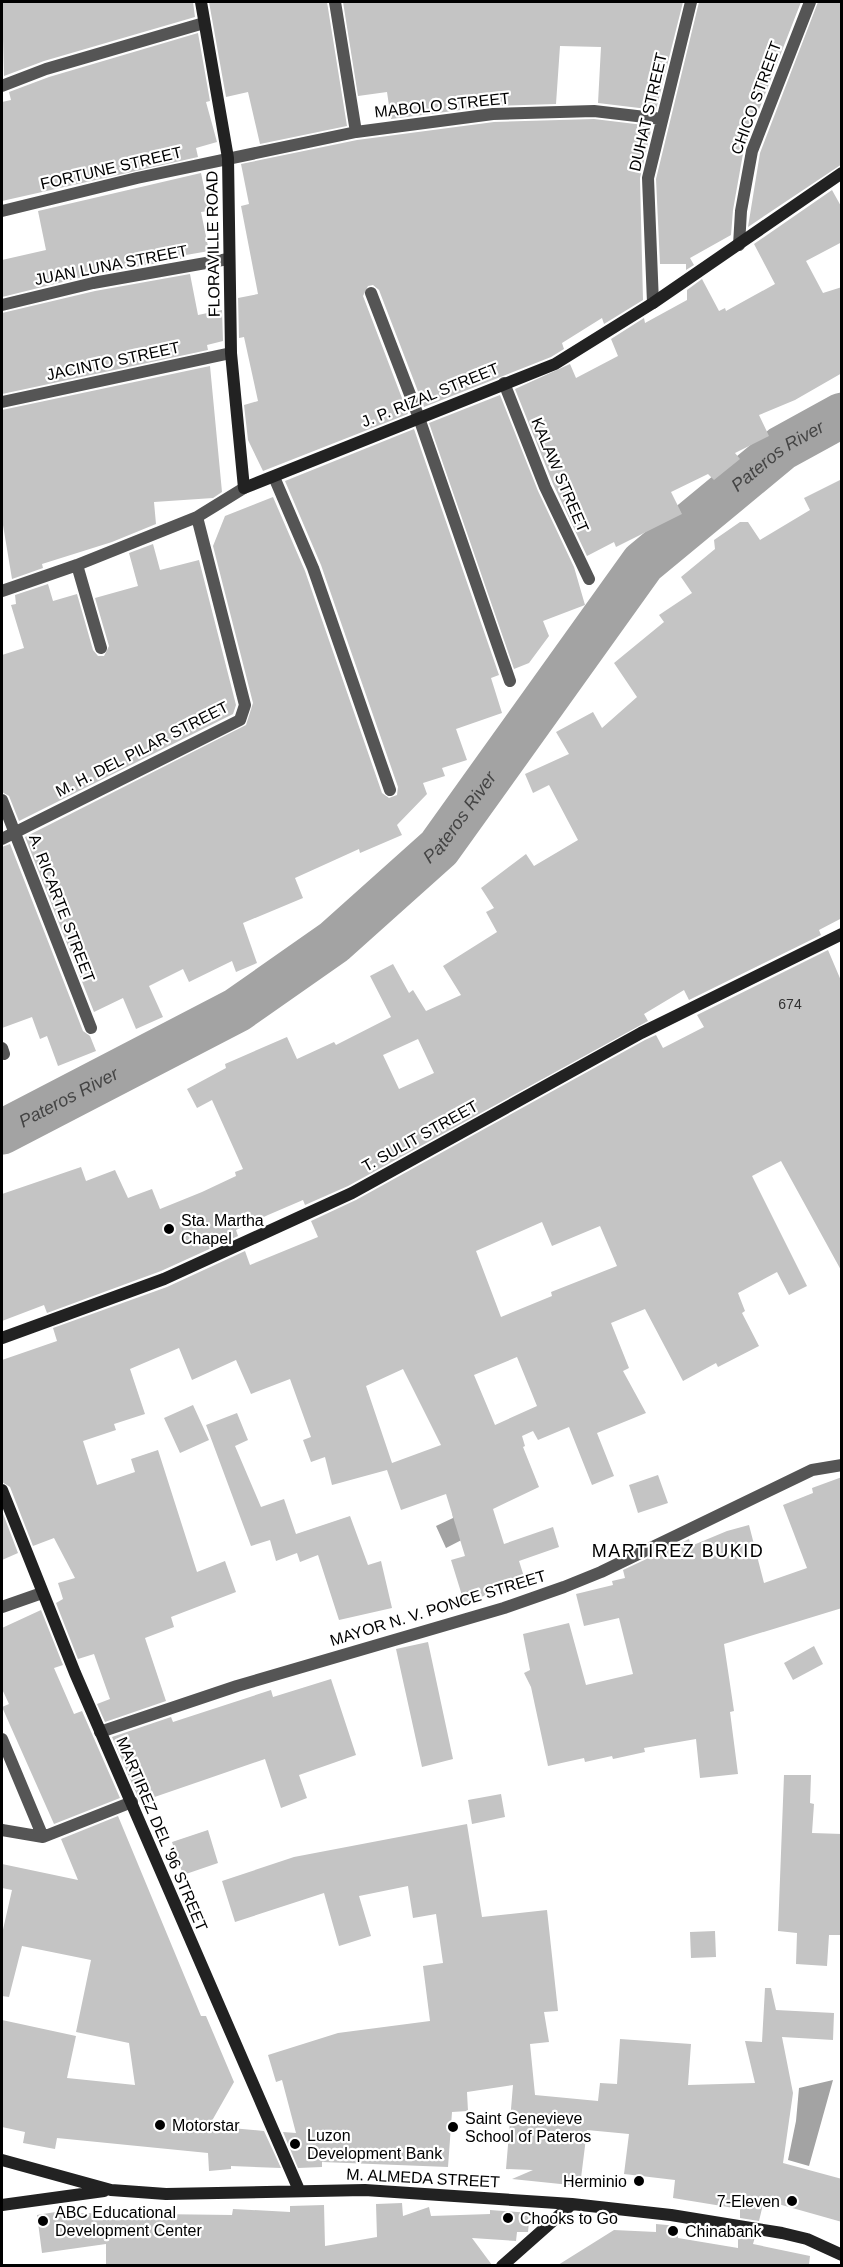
<svg xmlns="http://www.w3.org/2000/svg" width="843" height="2267" viewBox="0 0 843 2267" font-family="Helvetica,sans-serif">
	<rect width="100%" height="100%" fill="#fff"/>
	<path fill="#a3a3a3" d="M452,1509L481,1530L446,1548L436,1526L453,1518Z
		M833,2080L809,2166L788,2160L796,2121L799,2088Z"/>
	<g fill="none" stroke-linecap="round" stroke-linejoin="round">
		<path stroke="#a3a3a3" stroke-width="45" id="s1" d="M2,1132L237,1010L334,942L439,848L643,563L782,448L842,415"/>
	</g>
	<path fill="#c4c4c4" fill-rule="evenodd" d="M2,2H193L195,17L44,61L4,76Z
		M209,2H327L347,126L260,144L248,92L226,97Z
		M343,2H683L656,110L598,103L601,47L560,46L556,104L492,106L391,119L387,92L358,96Z
		M699,2H801L744,148L733,210L731,235L690,258L694,265L686,270V264H660L656,179Z
		M818,2H842V164L748,227L760,153Z
		M198,33L210,101L206,102L217,142L196,148L198,157L2,201V102L11,100L9,92L49,77Z
		M594,119L652,126L640,178L643,300L604,324L602,318L562,343L564,349L551,357L424,407L379,290L373,285L368,286L363,296L408,414L263,471L248,440L244,405L258,401L244,337L239,338L238,298L258,294L241,206L249,204L241,164L357,140L494,122Z
		M201,173L209,211L201,212L209,251L186,255V258L91,275L2,297V260L46,250L38,211Z
		M832,190L842,208V242L806,261L823,293L842,287V373L795,400L759,415L769,436L735,453L740,459L714,480L708,474L671,492L682,514L616,547L614,542L587,556L553,484L515,389L570,364L576,378L618,356L611,339L644,318L645,323L687,300V290L702,279L719,311L725,308L726,311L775,284L754,244Z
		M190,274L198,315L222,310L223,341L207,345L208,350L2,394V313L95,291Z
		M210,366L222,492L213,498L154,502L156,524L112,542L42,564L43,568L12,579L2,519V410Z
		M500,395L538,491L574,567L585,605L543,621L549,636L529,663L514,669L429,423Z
		M414,429L499,675L491,678L502,713L456,729L467,760L442,768L445,776L423,783L427,794L397,825L402,835L360,853L359,849L295,878L303,898L243,923L257,963L236,972L232,961L189,982L183,969L149,986L163,1017L136,1029L123,998L94,1012L25,837L246,725L253,703L213,546L225,516L273,497L305,571L382,793L389,798L397,795L398,787L321,565L285,481Z
		M842,479V918L819,930L821,935L689,1000L684,990L644,1014L648,1021L348,1186L305,1205L303,1200L268,1215L236,1230L238,1236L161,1271L47,1313L44,1305L2,1321V1194L81,1167L86,1181L115,1170L128,1198L152,1189L160,1209L202,1192L236,1176L235,1172L243,1169L212,1100L197,1108L187,1089L226,1068L225,1064L287,1037L297,1059L334,1042L336,1045L391,1017L370,976L393,964L409,993L413,990L426,1011L461,995L443,966L497,932L486,912L494,908L481,888L526,854L534,866L578,840L549,785L533,793L525,774L569,754L556,732L593,712L602,728L637,697L614,663L664,622L659,615L692,593L681,577L715,549L714,540L740,522H748L760,540L810,510L804,498ZM418,1039L434,1073L399,1089L383,1055Z
		M153,544L160,570L199,560L236,705L233,714L19,821L9,796L2,792V655L24,648L11,605L16,604L15,595L48,584L53,601L77,594L93,650L98,656H104L109,646L95,598L138,586L129,553Z
		M10,844L83,1031L90,1036L96,1051L58,1066L47,1036L40,1039L32,1017L2,1028V847Z
		M828,950L842,983V1272L781,1161L752,1176L807,1286L789,1295L777,1272L738,1293L745,1311L742,1313L759,1346L718,1367L716,1363L683,1381L645,1309L611,1323L629,1368L623,1371L646,1413L597,1433L614,1476L592,1485L569,1427L538,1440L533,1431L522,1436L525,1446L523,1447L539,1487L493,1509L504,1544L553,1527L559,1547L519,1561L526,1583L464,1602L451,1560L465,1556L446,1494L401,1510L387,1470L332,1485L325,1457L311,1462L303,1440L311,1437L290,1379L251,1394L236,1360L192,1380L179,1348L130,1369L145,1414L114,1424L116,1430L83,1441L97,1485L135,1472L131,1459L158,1450L197,1572L225,1561L236,1592L171,1617L174,1627L145,1638L166,1701L105,1722L97,1704L110,1699L94,1654L78,1659L56,1603L63,1599L58,1583L75,1578L54,1538L33,1546L10,1487L2,1482V1360L57,1341L53,1328L167,1287L245,1251L250,1265L318,1237L311,1221L356,1200L645,1040L656,1035L663,1048L704,1027L697,1015ZM542,1222L552,1246L600,1226L617,1266L551,1292L552,1296L501,1317L476,1251ZM517,1357L537,1406L495,1425L474,1375ZM403,1369L441,1445L392,1463L366,1386Z
		M193,1405L209,1440L180,1453L164,1418Z
		M237,1413L248,1440L235,1446L261,1507L284,1499L296,1534L350,1516L368,1565L381,1561L392,1608L339,1620L318,1555L300,1562L297,1553L276,1561L270,1540L251,1546L206,1425Z
		M658,1475L668,1503L638,1513L629,1485Z
		M842,1477V1608L724,1644L734,1711L730,1712L738,1774L700,1778L696,1739L644,1748L645,1752L613,1759L612,1756L585,1762L584,1758L548,1766L531,1687L524,1673L530,1670L523,1634L569,1623L586,1685L633,1674L619,1618L584,1626L576,1594L613,1585L612,1581L625,1578L623,1570L689,1539L691,1546L727,1531L749,1525L764,1583L807,1568L783,1505L813,1493L812,1488Z
		M2,1511L18,1553L2,1560Z
		M41,1610L63,1665L54,1668L74,1714L82,1711L120,1798L54,1824L2,1707L9,1704L2,1689V1628Z
		M428,1642L453,1759L422,1767L396,1649Z
		M814,1646L823,1664L793,1680L784,1663Z
		M331,1679L356,1755L299,1775L307,1798L281,1808L265,1759L140,1802L112,1737L171,1717L173,1722L271,1690L273,1697Z
		M784,1775H811L810,1803L814,1804L812,1833L842,1834V1935H829L827,1966L796,1964L797,1933L778,1931Z
		M501,1794L505,1817L472,1824L468,1800Z
		M118,1816L201,2016H206L234,2082L209,2126L264,2131L281,2168L231,2166V2169L209,2171L208,2153L57,2138L55,2149L23,2143L25,2132L2,2127V2020L76,2036L67,2078L135,2085L129,2043L76,2032L91,1960L22,1946L9,1997L2,1996V1934L12,1890L2,1888V1864L78,1880L61,1839Z
		M467,1824L482,1917L547,1910L558,2011L544,2012L549,2042L530,2044L535,2095L598,2101L600,2083L617,2084L620,2039L691,2044L688,2085L755,2083L745,2041L762,2042L765,1988H771L776,2010L834,2013L833,2040L782,2037L793,2093L783,2163L842,2179V2222L764,2200L759,2221L740,2218V2209L673,2198L675,2180L624,2174L629,2134L587,2130L580,2186L512,2179L533,2170L506,2169L513,2085L467,2092L468,2111L452,2112L448,2167L322,2162V2167L298,2168L283,2132L296,2133L282,2080L276,2082L268,2055L338,2033L430,2021L423,1966L443,1963L436,1914L413,1918L408,1886L359,1896L371,1936L339,1946L324,1893L235,1922L222,1881L294,1857Z
		M208,1830L218,1863L183,1875L172,1842Z
		M715,1931L716,1957L691,1958L690,1932Z
		M402,2203L403,2216L429,2207L431,2216L490,2214V2210L530,2213L528,2232H517L516,2241L472,2238L492,2265H106V2244L42,2253L37,2215L74,2209L75,2213L232,2215L233,2209L290,2212V2206L324,2205L325,2246L377,2237L376,2204Z
		M656,2224L678,2226V2238L738,2248V2234L755,2237L753,2244L810,2256L809,2265H558L614,2230L656,2232Z"/>
	<g fill="none" stroke-linecap="round" stroke-linejoin="round">
		<path stroke="#555" stroke-width="12" d="M335,2L356,132
			M2,86L46,69L204,23
			M2,211L137,178L356,132L493,114L594,111L662,119
			M739,245L741,211L752,151L810,2
			M371,293L419,418L510,681
			M653,303L648,178L691,2
			M2,305L93,283L228,259
			M504,383L545,487L589,579
			M2,402L231,353
			M274,477L313,568L390,790
			M77,565L101,648
			M2,591L77,565L197,517L244,488
			M2,800L91,1028
			M2,839L240,720L245,705L197,517
			M2,1048L4,1054
			M2,1607L42,1593
			M100,1732L237,1686L504,1608L564,1587L601,1572L812,1470L842,1465
			M2,1739L43,1837
			M2,1830L43,1837L132,1802"/>
		<path stroke="#222" stroke-width="12" d="M201,2L228,158L231,353L244,488L555,364L653,303L842,173
			M2,1338L164,1279L352,1193L641,1033L842,934
			M2,1490L75,1673L299,2190
			M2,2160L111,2190L166,2194L365,2190L572,2204L671,2215L782,2233L807,2239L842,2255
			M2,2205L104,2191
			M502,2266L572,2204"/>
	</g>
	<g fill="#000" stroke="#fff" stroke-width="2">
		<circle cx="169" cy="1229" r="6"/>
		<circle cx="160" cy="2125" r="6"/>
		<circle cx="453" cy="2127" r="6"/>
		<circle cx="295" cy="2144" r="6"/>
		<circle cx="639" cy="2181" r="6"/>
		<circle cx="792" cy="2201" r="6"/>
		<circle cx="508" cy="2218" r="6"/>
		<circle cx="43" cy="2221" r="6"/>
		<circle cx="673" cy="2231" r="6"/>
	</g>
	<g text-anchor="middle" dominant-baseline="central" stroke-width="4.5" stroke-linejoin="round" paint-order="stroke">
		<g font-size="14" fill="#313131">
			<text x="790" y="1004">674</text>
		</g>
		<g font-size="16" fill="#000" stroke="#fff">
			<text transform="translate(756 98) rotate(-70)">CHICO STREET</text>
			<text transform="translate(442 105) rotate(-6)">MABOLO STREET</text>
			<text transform="translate(648 112) rotate(-77)">DUHAT STREET</text>
			<text transform="translate(111 168) rotate(-13)">FORTUNE STREET</text>
			<text transform="translate(213 244) rotate(-91)">FLORAVILLE ROAD</text>
			<text transform="translate(111 265) rotate(-11)">JUAN LUNA STREET</text>
			<text transform="translate(113 361) rotate(-12)">JACINTO STREET</text>
			<text transform="translate(430 395) rotate(-22)">J. P. RIZAL STREET</text>
			<text transform="translate(560 475) rotate(67)">KALAW STREET</text>
			<text transform="translate(142 749) rotate(-27)">M. H. DEL PILAR STREET</text>
			<text transform="translate(62 908) rotate(69)">A. RICARTE STREET</text>
			<text transform="translate(420 1136) rotate(-29)">T. SULIT STREET</text>
			<text transform="translate(438 1608) rotate(-17)">MAYOR N. V. PONCE STREET</text>
			<text transform="translate(162 1834) rotate(67)">MARTIREZ DEL '96 STREET</text>
			<text transform="translate(423 2178) rotate(3)">M. ALMEDA STREET</text>
		</g>
		<g font-size="16" fill="#000" stroke="#fff" text-anchor="start">
			<text x="181" y="1220">Sta. Martha<tspan x="181" dy="18">Chapel</tspan></text>
			<text x="465" y="2118">Saint Genevieve<tspan x="465" dy="18">School of Pateros</tspan></text>
			<text x="172" y="2125">Motorstar</text>
			<text x="307" y="2135">Luzon<tspan x="307" dy="18">Development Bank</tspan></text>
			<text x="627" y="2181" text-anchor="end">Herminio</text>
			<text x="780" y="2201" text-anchor="end">7-Eleven</text>
			<text x="55" y="2212">ABC Educational<tspan x="55" dy="18">Development Center</tspan></text>
			<text x="520" y="2218">Chooks to Go</text>
			<text x="685" y="2231">Chinabank</text>
		</g>
		<g font-size="18" font-style="italic" fill="#444" stroke="#fff">
			<text stroke="none"><textPath href="#s1" startOffset="1047">Pateros River</textPath></text>
			<text stroke="none"><textPath href="#s1" startOffset="561">Pateros River</textPath></text>
			<text stroke="none"><textPath href="#s1" startOffset="75">Pateros River</textPath></text>
		</g>
		<g font-size="18" letter-spacing="1.5" fill="#000" stroke="#fff">
			<text x="678" y="1551">MARTIREZ BUKID</text>
		</g>
	</g>
	<rect width="843" height="2267" fill="none" stroke="#000000" stroke-width="6"/>
</svg>
